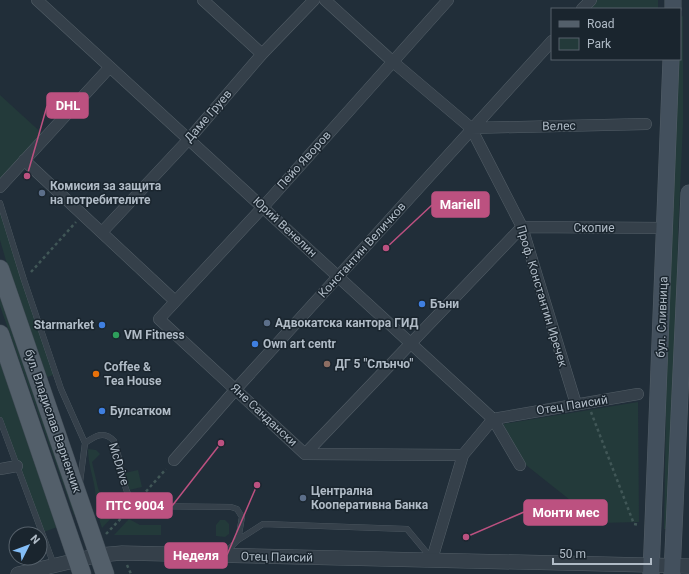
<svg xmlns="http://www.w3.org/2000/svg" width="689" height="574" viewBox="0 0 689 574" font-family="Roboto,sans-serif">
	<rect width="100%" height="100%" fill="#212e39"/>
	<path fill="#233a3a" d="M591,0H658V9H582Z
		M683,16V125L678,233L674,529H664L667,343L677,59H680V17Z
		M0,95L46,137L0,187Z
		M0,203L56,374L45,378L14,288L0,240Z
		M0,296L78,513L74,515L0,306Z
		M0,353L60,526L41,533L0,420Z
		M638,402L639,522L599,523L526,465L503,424Z
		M88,449L96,450L100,454L92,462L98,488L108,513L109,514L117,507L119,510L102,528C97,515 97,504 95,490C93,476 88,464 88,449Z
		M138,470L142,487L129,490L125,473Z
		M129,519L140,525H161V535H114Z
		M220,520H225L229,524V534L225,537L216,536V525Z"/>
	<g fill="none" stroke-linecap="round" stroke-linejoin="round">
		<defs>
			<path id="service" d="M0,203L24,280L61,389L85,443
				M0,420L54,565
				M85,443C95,436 104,430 114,441C122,457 121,503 141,506L231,507L237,509L242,517L238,540
				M80,482L85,443
				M225,553L238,540L263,524L407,529L432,559"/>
			<path id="minor" d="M37,0L493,419L520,465
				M203,0L262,54
				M325,0L392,61L471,128L522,227L576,404
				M448,0L263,207L159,319L305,454L463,455
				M582,9L591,0
				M471,128L646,124
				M24,160L175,301
				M0,187L110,67
				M102,232L189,139L262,54L314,0
				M305,454L522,227L666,228
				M174,460L236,389L552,41
				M0,469L17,466
				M432,559L463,455L493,419L638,394"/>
			<path id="tertiary" d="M18,574L99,555L122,553L689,566"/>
			<path id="secondary" d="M673,0V9
				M651,574L671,59
				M672,574L689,193"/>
			<path id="primary" d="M0,269L105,574
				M0,334L82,574"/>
		</defs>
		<use href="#service" stroke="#535e67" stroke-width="6"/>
		<use href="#minor" stroke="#535e67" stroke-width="12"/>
		<use href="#tertiary" stroke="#535e67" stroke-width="15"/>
		<use href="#secondary" stroke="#535e67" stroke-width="17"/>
		<use href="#primary" stroke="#3e4953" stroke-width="19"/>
		<path stroke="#415757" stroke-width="2.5" stroke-dasharray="3 3" stroke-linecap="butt" d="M31,272L76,222
			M591,412L634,524L639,525
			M142,496L166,469
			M106,534L130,509
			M127,565L131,574"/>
		<use href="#service" stroke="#35404a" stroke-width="5.5"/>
		<use href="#minor" stroke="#35404a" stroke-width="11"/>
		<use href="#tertiary" stroke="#35404a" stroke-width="14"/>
		<use href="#secondary" stroke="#43505d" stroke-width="16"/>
		<use href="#primary" stroke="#535f6a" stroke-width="18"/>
	</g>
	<g fill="#5c6f8a" stroke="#1a252e" stroke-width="1.5">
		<circle cx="42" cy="193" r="4"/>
		<circle cx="267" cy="323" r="4"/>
		<circle cx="303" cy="498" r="4"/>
	</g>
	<g fill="#3f7fe0" stroke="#1a252e" stroke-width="1.5">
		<circle cx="422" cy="304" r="4"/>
		<circle cx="102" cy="325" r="4"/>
		<circle cx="255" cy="344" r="4"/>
		<circle cx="102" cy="411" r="4"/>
	</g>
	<circle fill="#2e9e5b" stroke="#1a252e" stroke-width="1.5" cx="116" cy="335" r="4"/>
	<circle fill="#8d6e63" stroke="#1a252e" stroke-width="1.5" cx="327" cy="364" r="4"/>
	<circle fill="#e8710a" stroke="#1a252e" stroke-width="1.5" cx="96" cy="374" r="4"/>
	<g text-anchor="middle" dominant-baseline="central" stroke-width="3" stroke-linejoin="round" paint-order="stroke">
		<g font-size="12" fill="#b0bbc6" stroke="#1a252e">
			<text transform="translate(208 116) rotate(-49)">Даме Груев</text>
			<text transform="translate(559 126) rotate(-1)">Велес</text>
			<text transform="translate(304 160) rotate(-48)">Пейо Яворов</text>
			<text transform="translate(285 227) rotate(43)">Юрий Венелин</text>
			<text x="594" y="228">Скопие</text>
			<text transform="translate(362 250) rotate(-48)">Константин Величков</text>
			<text transform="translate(542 296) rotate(73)">Проф. Константин Иречек</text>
			<text transform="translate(662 317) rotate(-88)">бул. Сливница</text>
			<text transform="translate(572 405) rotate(-9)">Отец Паисий</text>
			<text transform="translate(264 415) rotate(43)">Яне Сандански</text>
			<text transform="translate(53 421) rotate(71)">бул. Владислав Варненчик</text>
			<text transform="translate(119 464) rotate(73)">McDrive</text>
			<text transform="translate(277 557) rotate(1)">Отец Паисий</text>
		</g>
		<g font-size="12" font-weight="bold" fill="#b0bbc6" stroke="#1a252e" text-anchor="start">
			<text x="50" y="186">Комисия за защита<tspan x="50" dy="14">на потребителите</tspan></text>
			<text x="430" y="304">Бъни</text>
			<text x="275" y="323">Адвокатска кантора ГИД</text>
			<text x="94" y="325" text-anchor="end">Starmarket</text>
			<text x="124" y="335">VM Fitness</text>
			<text x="263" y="344">Own art centr</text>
			<text x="335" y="364">ДГ 5 "Слънчо"</text>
			<text x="104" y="367">Coffee &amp;<tspan x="104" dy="14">Tea House</tspan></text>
			<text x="110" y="411">Булсатком</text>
			<text x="311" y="491">Централна<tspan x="311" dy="14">Кооперативна Банка</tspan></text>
		</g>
	</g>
	<path fill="none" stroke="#bc5180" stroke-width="1.5" d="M27 176L47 106M386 248L432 205M221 443L172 506M466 537L524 512M257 485L227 555"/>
	<g fill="#bc5180" stroke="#1a252e" stroke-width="1.5">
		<circle cx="27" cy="176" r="4"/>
		<circle cx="386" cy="248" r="4"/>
		<circle cx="221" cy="443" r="4"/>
		<circle cx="466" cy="537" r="4"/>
		<circle cx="257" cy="485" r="4"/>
	</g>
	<g fill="#bc5180" stroke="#bc5180" stroke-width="1.5">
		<rect x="47" y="93" width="41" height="25" rx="4"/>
		<rect x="432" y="192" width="57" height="25" rx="4"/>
		<rect x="97" y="493" width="75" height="25" rx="4"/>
		<rect x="524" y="500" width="83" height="25" rx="4"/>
		<rect x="165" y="543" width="62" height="25" rx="4"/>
	</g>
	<g font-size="13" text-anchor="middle" font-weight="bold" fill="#fff">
		<text x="68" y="110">DHL</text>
		<text x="460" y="209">Mariell</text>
		<text x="135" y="510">ПТС 9004</text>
		<text x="566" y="517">Монти мес</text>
		<text x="196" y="560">Неделя</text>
	</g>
	<rect x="551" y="8" width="130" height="52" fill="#1a252e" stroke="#56616b"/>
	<rect x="559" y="21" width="20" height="6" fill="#535f6a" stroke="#56616b"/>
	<text x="587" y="28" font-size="12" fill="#b0bbc6">Road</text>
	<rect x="559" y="38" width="20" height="12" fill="#233a3a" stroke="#56616b"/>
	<text x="587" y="48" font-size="12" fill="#b0bbc6">Park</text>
	<g transform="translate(28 546) rotate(48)"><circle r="19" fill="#1a252e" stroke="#56616b"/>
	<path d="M0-3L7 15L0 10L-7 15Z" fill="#84bef7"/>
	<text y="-6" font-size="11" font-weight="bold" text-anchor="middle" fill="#b0bbc6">N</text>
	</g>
	<path d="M553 558v6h98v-6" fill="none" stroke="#b0bbc6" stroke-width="2"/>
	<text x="559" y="558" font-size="12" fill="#b0bbc6" stroke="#1a252e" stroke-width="3" paint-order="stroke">50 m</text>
</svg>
